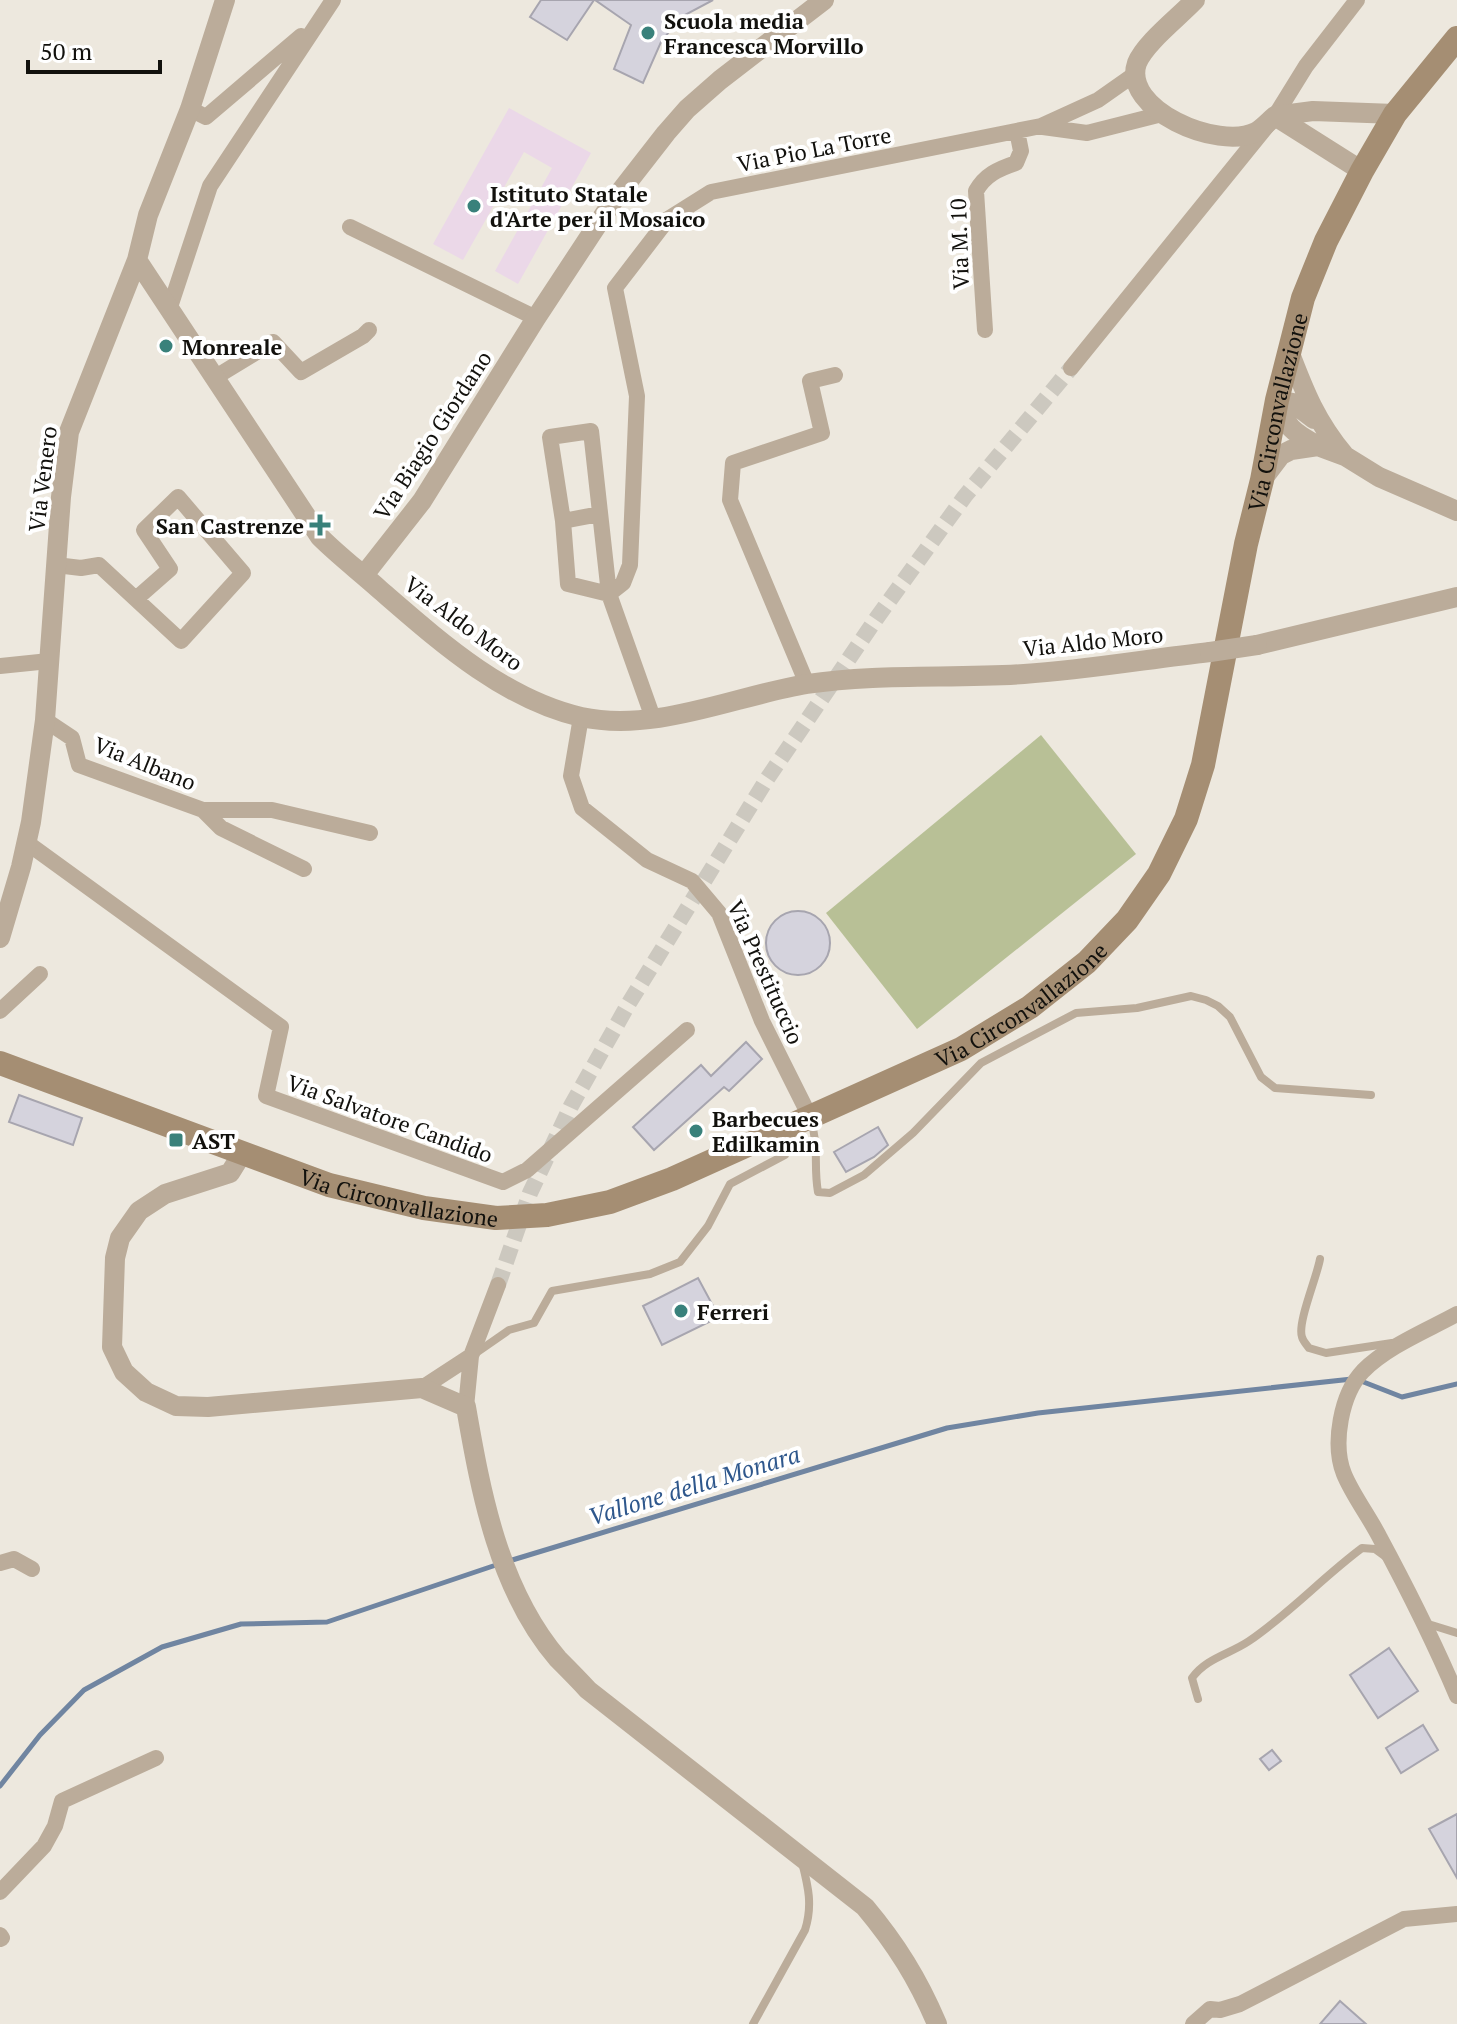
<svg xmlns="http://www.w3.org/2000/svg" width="1457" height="2024" viewBox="0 0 1457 2024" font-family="'PT Serif',serif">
	<rect width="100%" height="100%" fill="#ede8de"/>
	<path fill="#ebd8e8" d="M509,108L591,153L518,284L495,271L552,168L524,152L463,260L433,244Z"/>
	<path fill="#b8c096" d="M1041,735L1136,854L917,1029L826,913Z"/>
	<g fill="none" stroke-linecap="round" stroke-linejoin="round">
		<path stroke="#7085a1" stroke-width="5" d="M1361,1381L1402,1397L1457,1384
			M509,1561L947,1428L1038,1413L1352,1379
			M0,1786L40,1735L84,1690L162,1647L241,1624L327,1622L499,1564"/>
	</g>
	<path fill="#d5d3dd" stroke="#a7a5af" stroke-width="2" d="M541,0H594L567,40L530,17Z
		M595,0H713L681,17L661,42L643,83L614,69L631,25Z
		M766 943a32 32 0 1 1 64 0a32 32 0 1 1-64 0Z
		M746,1042L762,1059L729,1091L724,1087L654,1150L633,1127L701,1065L711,1076Z
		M19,1095L82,1118L73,1145L9,1122Z
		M878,1127L888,1145L874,1157L846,1172L834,1152Z
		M698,1278L719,1317L662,1345L643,1306Z
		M1389,1648L1418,1691L1378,1718L1350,1675Z
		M1423,1725L1438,1750L1401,1773L1386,1748Z
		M1272,1750L1281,1761L1269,1770L1260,1759Z
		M1457,1814V1878L1429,1829Z
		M1340,2001L1366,2024H1320Z"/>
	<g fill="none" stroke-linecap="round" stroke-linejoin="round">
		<path stroke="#ccc8bf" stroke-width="16" stroke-dasharray="16 8" stroke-linecap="butt" d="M498,1285L530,1193L571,1106L629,1003L767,779L876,619L965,496L1071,368"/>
		<path stroke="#bbac9a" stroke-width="8" d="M810,1118C820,1148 813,1164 818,1192L830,1193L864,1175L913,1133L981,1063L1076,1013L1137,1008L1191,996L1206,1000L1218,1006L1230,1017L1261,1077L1275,1088L1371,1095
			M1320,1259C1317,1277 1297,1323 1302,1337C1303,1341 1306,1344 1309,1348L1326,1353L1392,1343
			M476,1353L509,1330L534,1323L552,1291L650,1274L680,1262L708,1226L730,1184L785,1155L782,1135
			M1425,1623L1457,1633
			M1198,1699L1192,1678C1206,1658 1230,1654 1249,1641C1289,1614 1323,1577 1362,1548L1375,1549L1386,1557
			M753,2024L805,1930C813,1905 808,1886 802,1862"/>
		<path stroke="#bbac9a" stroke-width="16" d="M190,109L206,117L301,36
			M1043,127L1087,133L1162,114
			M350,227L536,318
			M169,310L210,186L333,0
			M985,330L976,191C985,175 998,169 1016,163L1021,151L1017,131
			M1071,368L1275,116L1306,66L1357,0
			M214,378L273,342L301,372L363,336L369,330
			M563,521L600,514
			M56,565L81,568L99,565L181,641L243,573L178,497L144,530L170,569L137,598
			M0,666L49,661
			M807,684L730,500L733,463L822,433L810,381L835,375
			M581,717L571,776L582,808L647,860L692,881L719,913L762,1021L810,1117
			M653,718L609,594L591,431L550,437L563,521L568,584L609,594L623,583L630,565L637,396L615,288L668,219L711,192L1041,126L1098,100L1135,74
			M45,720L72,738L79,765L203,810H272L370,833
			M203,810L221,828L304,869
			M26,842L281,1027L266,1096L503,1182L527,1170L687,1030
			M0,1011L40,974
			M1457,1314C1426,1331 1388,1346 1363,1371C1341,1394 1332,1444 1344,1474C1352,1494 1370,1518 1380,1538C1408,1590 1434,1642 1457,1696
			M422,1388L471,1356
			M466,1407L471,1356L498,1285
			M0,1563L14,1559L32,1569
			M0,1892L44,1846L55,1826L62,1801L156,1758
			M0,1935L2,1938L0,1939
			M1193,2024L1210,2009L1220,2010L1240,2004L1404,1919L1457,1914"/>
		<path stroke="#bbac9a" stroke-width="20" d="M1195,0C1179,17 1145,43 1137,63C1121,109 1218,151 1256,132C1263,128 1269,121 1275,116
			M1275,116L1313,111L1395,114
			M1275,116L1362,171
			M137,260L320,537C339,556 359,571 379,589C438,640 503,699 581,717C656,733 734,696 807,684C878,673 952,679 1024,674C1086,670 1148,659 1210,652
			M1289,351C1305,393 1316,421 1345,456
			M1314,419L1293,403L1277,400C1286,427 1292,432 1318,446
			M1262,480L1281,455L1291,450L1318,446L1345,456L1379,477L1457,511
			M364,575L422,501L536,318L613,201L666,133L687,109L720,80L824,0
			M1257,645L1457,597
			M0,938L21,867L31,822L45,720L61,497L69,432L137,260L148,215L190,109L225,0
			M243,1152L230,1173L165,1194L139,1211L120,1238L115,1258L112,1347L124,1372L146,1392L176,1406L208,1407L422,1388L466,1407C481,1494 499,1590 558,1659C568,1669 578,1679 588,1690L865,1907C896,1944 918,1979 937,2024"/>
		<path stroke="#a58e73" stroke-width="24" id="s1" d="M0,1063L329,1185L424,1208L496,1218L547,1215L610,1202L672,1179L961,1049L1030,1007L1087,962L1127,920L1159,874L1186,819L1203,765L1246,544L1262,480L1277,400L1303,298L1326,241L1362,171L1395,114L1457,38"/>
		<path stroke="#bbac9a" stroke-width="20" d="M1210,652L1257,645"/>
	</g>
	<g fill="#39817b" stroke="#fff" stroke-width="3">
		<circle cx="648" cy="33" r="8"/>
		<circle cx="474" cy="206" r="8"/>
		<circle cx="166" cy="346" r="8"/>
		<path d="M316 513h8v8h8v8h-8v8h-8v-8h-8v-8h8z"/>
		<circle cx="696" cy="1131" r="8"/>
		<rect x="168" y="1132" width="16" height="16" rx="4"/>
		<circle cx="681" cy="1311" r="8"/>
	</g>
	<g text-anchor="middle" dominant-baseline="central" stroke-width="8" stroke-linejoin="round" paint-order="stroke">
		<g font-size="22" font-weight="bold" fill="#12110d" stroke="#fff" text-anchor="start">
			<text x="664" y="20">Scuola media<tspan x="664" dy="25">Francesca Morvillo</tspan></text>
			<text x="490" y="193">Istituto Statale<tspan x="490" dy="25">d'Arte per il Mosaico</tspan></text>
			<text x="182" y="346">Monreale</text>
			<text x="304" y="525" text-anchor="end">San Castrenze</text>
			<text x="712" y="1118">Barbecues<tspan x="712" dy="25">Edilkamin</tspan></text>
			<text x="192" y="1140">AST</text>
			<text x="697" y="1311">Ferreri</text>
		</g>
		<g font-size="22" fill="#12110d" stroke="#fff">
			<text transform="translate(814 149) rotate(-11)">Via Pio La Torre</text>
			<text transform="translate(959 244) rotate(-92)">Via M. 10</text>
			<text stroke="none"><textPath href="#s1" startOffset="1766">Via Circonvallazione</textPath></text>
			<text transform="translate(432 435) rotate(-57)">Via Biagio Giordano</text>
			<text transform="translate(42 479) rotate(-83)">Via Venero</text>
			<text transform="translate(464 623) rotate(37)">Via Aldo Moro</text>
			<text transform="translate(1093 641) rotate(-6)">Via Aldo Moro</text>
			<text transform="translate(145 763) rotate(22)">Via Albano</text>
			<text transform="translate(766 972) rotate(66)">Via Prestituccio</text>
			<text stroke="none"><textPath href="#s1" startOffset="1094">Via Circonvallazione</textPath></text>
			<text transform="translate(390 1118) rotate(20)">Via Salvatore Candido</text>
			<text stroke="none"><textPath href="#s1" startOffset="422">Via Circonvallazione</textPath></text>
		</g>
		<g font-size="24" font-style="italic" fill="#2e578c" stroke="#fff">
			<text transform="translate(694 1485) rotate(-17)">Vallone della Monara</text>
		</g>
	</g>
	<path d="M28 60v12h132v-12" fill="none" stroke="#12110d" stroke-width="4"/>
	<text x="40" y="60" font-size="24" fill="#12110d" stroke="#ffffff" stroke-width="6" paint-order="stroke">50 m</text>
</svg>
